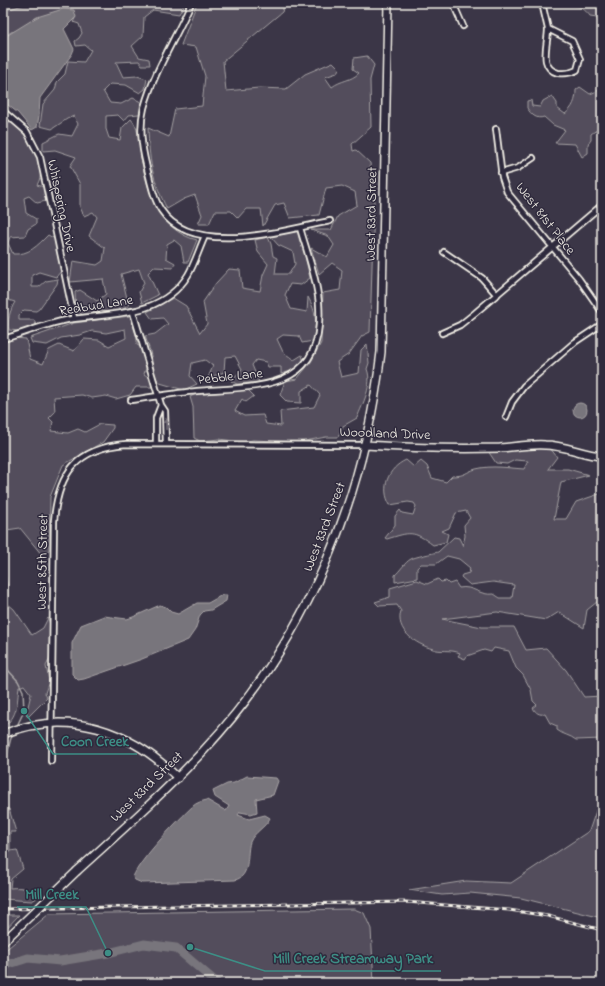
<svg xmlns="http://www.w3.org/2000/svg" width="605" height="986" viewBox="0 0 605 986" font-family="'Indie Flower',sans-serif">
	<rect width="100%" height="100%" fill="#3b3647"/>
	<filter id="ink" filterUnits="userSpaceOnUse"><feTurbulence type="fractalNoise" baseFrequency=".025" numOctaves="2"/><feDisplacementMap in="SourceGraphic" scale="8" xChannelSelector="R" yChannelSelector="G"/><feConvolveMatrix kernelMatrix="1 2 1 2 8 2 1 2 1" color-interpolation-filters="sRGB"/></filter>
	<g filter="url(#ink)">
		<path fill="#534e5c" stroke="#a4a0a2" d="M25,3H185L179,14L153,10L144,17L143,36L132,46L139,57L149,59L150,65H142L139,61L116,62L123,77L137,76L147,79L145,89L140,93L126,85L110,84L103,91L110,103L121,104L133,98L141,102L139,114L129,115L124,121L118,115L106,116V129L109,138L120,140L122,128L131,119C139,128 138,138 140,150C145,186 158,231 197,240L188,262H184L181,246L174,240L167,244L166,258L175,263L173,268L154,267L148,273L158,295L142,303L139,292L144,283L139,269L121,274L129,306L114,313L101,311L83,315L76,310L75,292L80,290L97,301L106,294L103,279L70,282L73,261L97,265L103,261L105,248L89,236L97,217L93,212L84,216L80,207V184L70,166L76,157L55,150L43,151V142L59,134L72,136L78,124L74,116L67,119L52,129L40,126L43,104L55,90L57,82L65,74L68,61L84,62L91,50L85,45L76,46L75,41L79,38L82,33L79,24L73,22L76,17L11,32L3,38V11L23,5Z
			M197,3H285L282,12L223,61L226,91L259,88L286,89L305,74L333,62L339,68L337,73L325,77L332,87C341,80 351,81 359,73L353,69L354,58L367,56L374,65L370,80L371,127L352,144L353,151L356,150L370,163L374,202L370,332L362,336L349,354L337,362L341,377L359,373L361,350L367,344L369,363L367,369C373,385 363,403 357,418L343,426L338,437H326L300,442L253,440L241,442L219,439L200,441L194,438L193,407L190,397L200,392L248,390L254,396L246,402L242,399L235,411L244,416L263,415L266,424L281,426L280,411L314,407L320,395L311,385L301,391V403L287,402L280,395L285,381L297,379L311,362L321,343L323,293L340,290L342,270L332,263L319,274L311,248L327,257L334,245L328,236L311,230H331L338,216L357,205L355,192L342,186L326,188L319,215L290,218L284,203L275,205L263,226L261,209H246L238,218L231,211H215L209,224H198L202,215L195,195L184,199L167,209C152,179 149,160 148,128L169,137L175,109L202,106L205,76L196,47L181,45Z
			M564,3H602V21H598L597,17L590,16C587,12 582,7 577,6C573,5 569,6 564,3Z
			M580,87L590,94L602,89V117L599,118L598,129L591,134V140L588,144V153L582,157L575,144L555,143L565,130L553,125L544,117C536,120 531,114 527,108V101L531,100L532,106L540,107L543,101L552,96L557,103V108L565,114C573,108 576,100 576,90Z
			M3,123H14C29,138 49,165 37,185L44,187L46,201L37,203L29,196L24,198L26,213L36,219V224L28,229L25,236L10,237L8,243L13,254C29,255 37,246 48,235L55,239L62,270L56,277L39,272L32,275V287H39L46,281L58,279L57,284L39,309L36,311L24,310L19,315V320H34L36,325C28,332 19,331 9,330C7,321 10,310 15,302L8,300L3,291Z
			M297,231L300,242L303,247L310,278L301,285L290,284L285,295L291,309L307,312L308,297C317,313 317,324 313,341L302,343L299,336L283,335L277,339L283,352L294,360L302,355L304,362L291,371L281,374V367H268L266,362L256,360L252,365L259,382L237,384L231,381L242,369L235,356L225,357L224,372L208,378L213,366L205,360L192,363L190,376L197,384L184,390L160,383L155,377L150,351L145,336L155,334L168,324L163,318L152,319L147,312L173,298L186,306L200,333L207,324L203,302L216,283L229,269L240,270L242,288L260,291L263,275L268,264L258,252L255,240L268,237L271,244L273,256L277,258L275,274H289L295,264L293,252L278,245L271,237Z
			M130,316L137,338V345L141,347L146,368L144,374L151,379L152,387H136L130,395L116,399L106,396L92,398L82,395L54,397L55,412L49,418L53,422L51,431L68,433L78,429L85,432L100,424L113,425V428L103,442L63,465L50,497L49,550L42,555L20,528L7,530L3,521V428L8,429L3,423V342L14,338L26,339L30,359L43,364L49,350L59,345L74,351L84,339L99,340L109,346L126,338L125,329L106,333L92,331L80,335L61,338L47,345L32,343L30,338L74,323Z
			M525,447L550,448L557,457L548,469H568L589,475L561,482L554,519H566L576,502L602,493V598L587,610L584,628L559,612L546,620L497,612L442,619L482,627H514L526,650L546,648L566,670L584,697L602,696V739L576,740C570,735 563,735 557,730V726L550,723L545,714C539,715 536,713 533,708L537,705L533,701L531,690L523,675L516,668L509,651L494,648L491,652L484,650L467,656L465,659L458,656L460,653C451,649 440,652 433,649C415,644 395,630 401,611L397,605L379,606L375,602L390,597V588L417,580L427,584L438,579L441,582L446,581L449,584L455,582L459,588C473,585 479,596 494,594L500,598H512L514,585L493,582L470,585L461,577L462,575L469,573L470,568L459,559L447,556L436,564H421L417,568V578L395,582V575C400,571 405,562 411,559C414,557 434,553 438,552L454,537L459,538L463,546L465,536L464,525L470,518L466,511L456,513L449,528L442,531L448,534L446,542L433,545C413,530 410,532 387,539L385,538L395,525V516L400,510L402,513L413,515L416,506L414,503L408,502L390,505C380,488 388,468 406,460L414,467L421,461L427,466L432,478L446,482L452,476C466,476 465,472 476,469C492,465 508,468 524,469L528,461L515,460L507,464L496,463L488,451Z
			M3,543L6,553L4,568L8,588V604L14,609L32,635L43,628L48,618L50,625V658L46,666L49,681L45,693L47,698L28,717L26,715L31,694L24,685L19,687C17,702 18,717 4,726Z
			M598,805H602V918L521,898L470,893L442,895L409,890L466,881L511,883L589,831Z
			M3,808L9,809L16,832H10V851L17,850L23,869L11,879L10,888C22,887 29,887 37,898L32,901L3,899Z
			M354,909L364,913L371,929L374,983H3V952L49,914Z
			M3,915H19L3,932Z"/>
		<path fill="#78747b" stroke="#aaa6a7" d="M63,9L74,10L76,17L64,29L74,49L72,54L40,98L39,116L37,127L32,130L18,113L3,101V38L37,17Z
			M573 410a7 7 0 1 1 14 0a7 7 0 1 1-14 0Z
			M222,595H227L226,601L211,610L204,611L200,615L195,630L188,640L142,659L84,679L78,680L72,674V643L81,625L104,616L127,619L133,617L160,605L166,607L171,612L178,614L197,603H208Z
			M247,776L276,778L278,781L273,795L256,799L257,812L251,814L240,812L238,815L249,819L265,815L270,818C266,827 254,832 250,842C246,855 251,876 235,880L142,883L135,880L133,877C140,859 178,820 193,806C196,803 202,801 207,800L226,811L229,806L215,797L213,791L227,784L234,783Z"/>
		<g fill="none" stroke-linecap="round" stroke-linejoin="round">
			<path stroke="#aaa6a7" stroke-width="1.5" d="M3,650L8,670L18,681L23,691L24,711L16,728
				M3,765C9,755 8,743 13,733"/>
			<path stroke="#78747b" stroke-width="9" d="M3,966L28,958L60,961L108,953L144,944L176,948L217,983"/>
			<defs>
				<path id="street" d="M191,3C176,38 154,71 144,108C138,131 143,154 149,176C152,188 154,200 161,210C192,258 285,230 330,221
					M453,3L463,26
					M542,3L548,29
					M548,29L572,41L580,59L577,70C571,73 565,74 558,73C538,68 548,45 548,29Z
					M3,111L27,132L40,157L74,318
					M496,129L502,177L507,192L579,279L602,312
					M501,173L518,168L533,158
					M444,252L482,278L497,295
					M133,312L161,405L165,411L166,444
					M442,333L460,325L475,313L602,205
					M3,339C26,333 49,322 73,319C114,313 163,316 188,275C195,263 199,249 205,236
					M131,400C153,397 175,393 197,391C261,386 325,391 319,304C317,279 307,252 300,228
					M506,417L512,402L524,386L575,342L602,324
					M156,444V418L161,405
					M51,761L54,521C58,474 76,448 126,444L366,445"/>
				<path id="secondary" d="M366,445C410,448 455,449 500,448C515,447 530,444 545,445C565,445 583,455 602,456
					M3,734C69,708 130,730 178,778
					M77,871C121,831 165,792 205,749C307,639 364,500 381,352L388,3"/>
			</defs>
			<use href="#street" stroke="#f4f1e8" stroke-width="8"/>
			<use href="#secondary" stroke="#f4f1e8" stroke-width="10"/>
			<use href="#street" stroke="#2f2a3d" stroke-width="4.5"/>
			<use href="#secondary" stroke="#2f2a3d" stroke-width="7"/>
			<defs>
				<path id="rail" d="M3,909L406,902L509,910L548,916L602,930"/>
			</defs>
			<use href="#rail" stroke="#f4f1e8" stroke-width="3"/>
			<use href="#rail" stroke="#2f2a3d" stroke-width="1.5" stroke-dasharray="4.5" stroke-linecap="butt"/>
			<defs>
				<path id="secondary-bridge" d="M3,942L77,871"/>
			</defs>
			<use href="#secondary-bridge" stroke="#f4f1e8" stroke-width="10" stroke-linecap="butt"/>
			<use href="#secondary-bridge" stroke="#2f2a3d" stroke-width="7"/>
		</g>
		<defs><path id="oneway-solid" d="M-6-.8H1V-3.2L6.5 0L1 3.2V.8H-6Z"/></defs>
		<use fill="#747079" href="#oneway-solid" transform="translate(166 424) rotate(-91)"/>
	</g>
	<g text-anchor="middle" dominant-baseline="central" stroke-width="3" stroke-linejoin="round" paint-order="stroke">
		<g font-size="14" fill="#f4f1e8" stroke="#2f2a3d">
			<text transform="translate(61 206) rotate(78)">Whispering Drive</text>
			<text transform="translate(372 214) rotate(-89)">West 83rd Street</text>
			<text transform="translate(545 219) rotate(52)">West 81st Place</text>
			<text transform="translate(96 306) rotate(-9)">Redbud Lane</text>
			<text transform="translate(230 377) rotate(-6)">Pebble Lane</text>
			<text transform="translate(385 434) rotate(2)">Woodland Drive</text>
			<text transform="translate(325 527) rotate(-69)">West 83rd Street</text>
			<text transform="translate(43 562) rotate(-89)">West 85th Street</text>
			<text transform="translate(147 787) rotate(-44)">West 83rd Street</text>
		</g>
	</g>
	<path fill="none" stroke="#3d8f86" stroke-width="1.5" d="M24 711L53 754H137M108 953L86 907H17M190 947L265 971H441"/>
	<g fill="#3d8f86" stroke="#2f2a3d" stroke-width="1.5">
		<circle cx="24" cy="711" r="4"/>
		<circle cx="108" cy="953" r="4"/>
		<circle cx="190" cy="947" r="4"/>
	</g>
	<g font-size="15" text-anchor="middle" font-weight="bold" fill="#3d8f86" stroke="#2f2a3d" stroke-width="3" stroke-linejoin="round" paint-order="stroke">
		<text x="95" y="746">Coon Creek</text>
		<text x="52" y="899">Mill Creek</text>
		<text x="353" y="963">Mill Creek Streamway Park</text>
	</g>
	<rect width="605" height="986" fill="none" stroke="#2f2a3d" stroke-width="16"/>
	<rect x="8" y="8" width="589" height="970" fill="none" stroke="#f4f1e8" stroke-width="1.5" filter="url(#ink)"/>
</svg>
